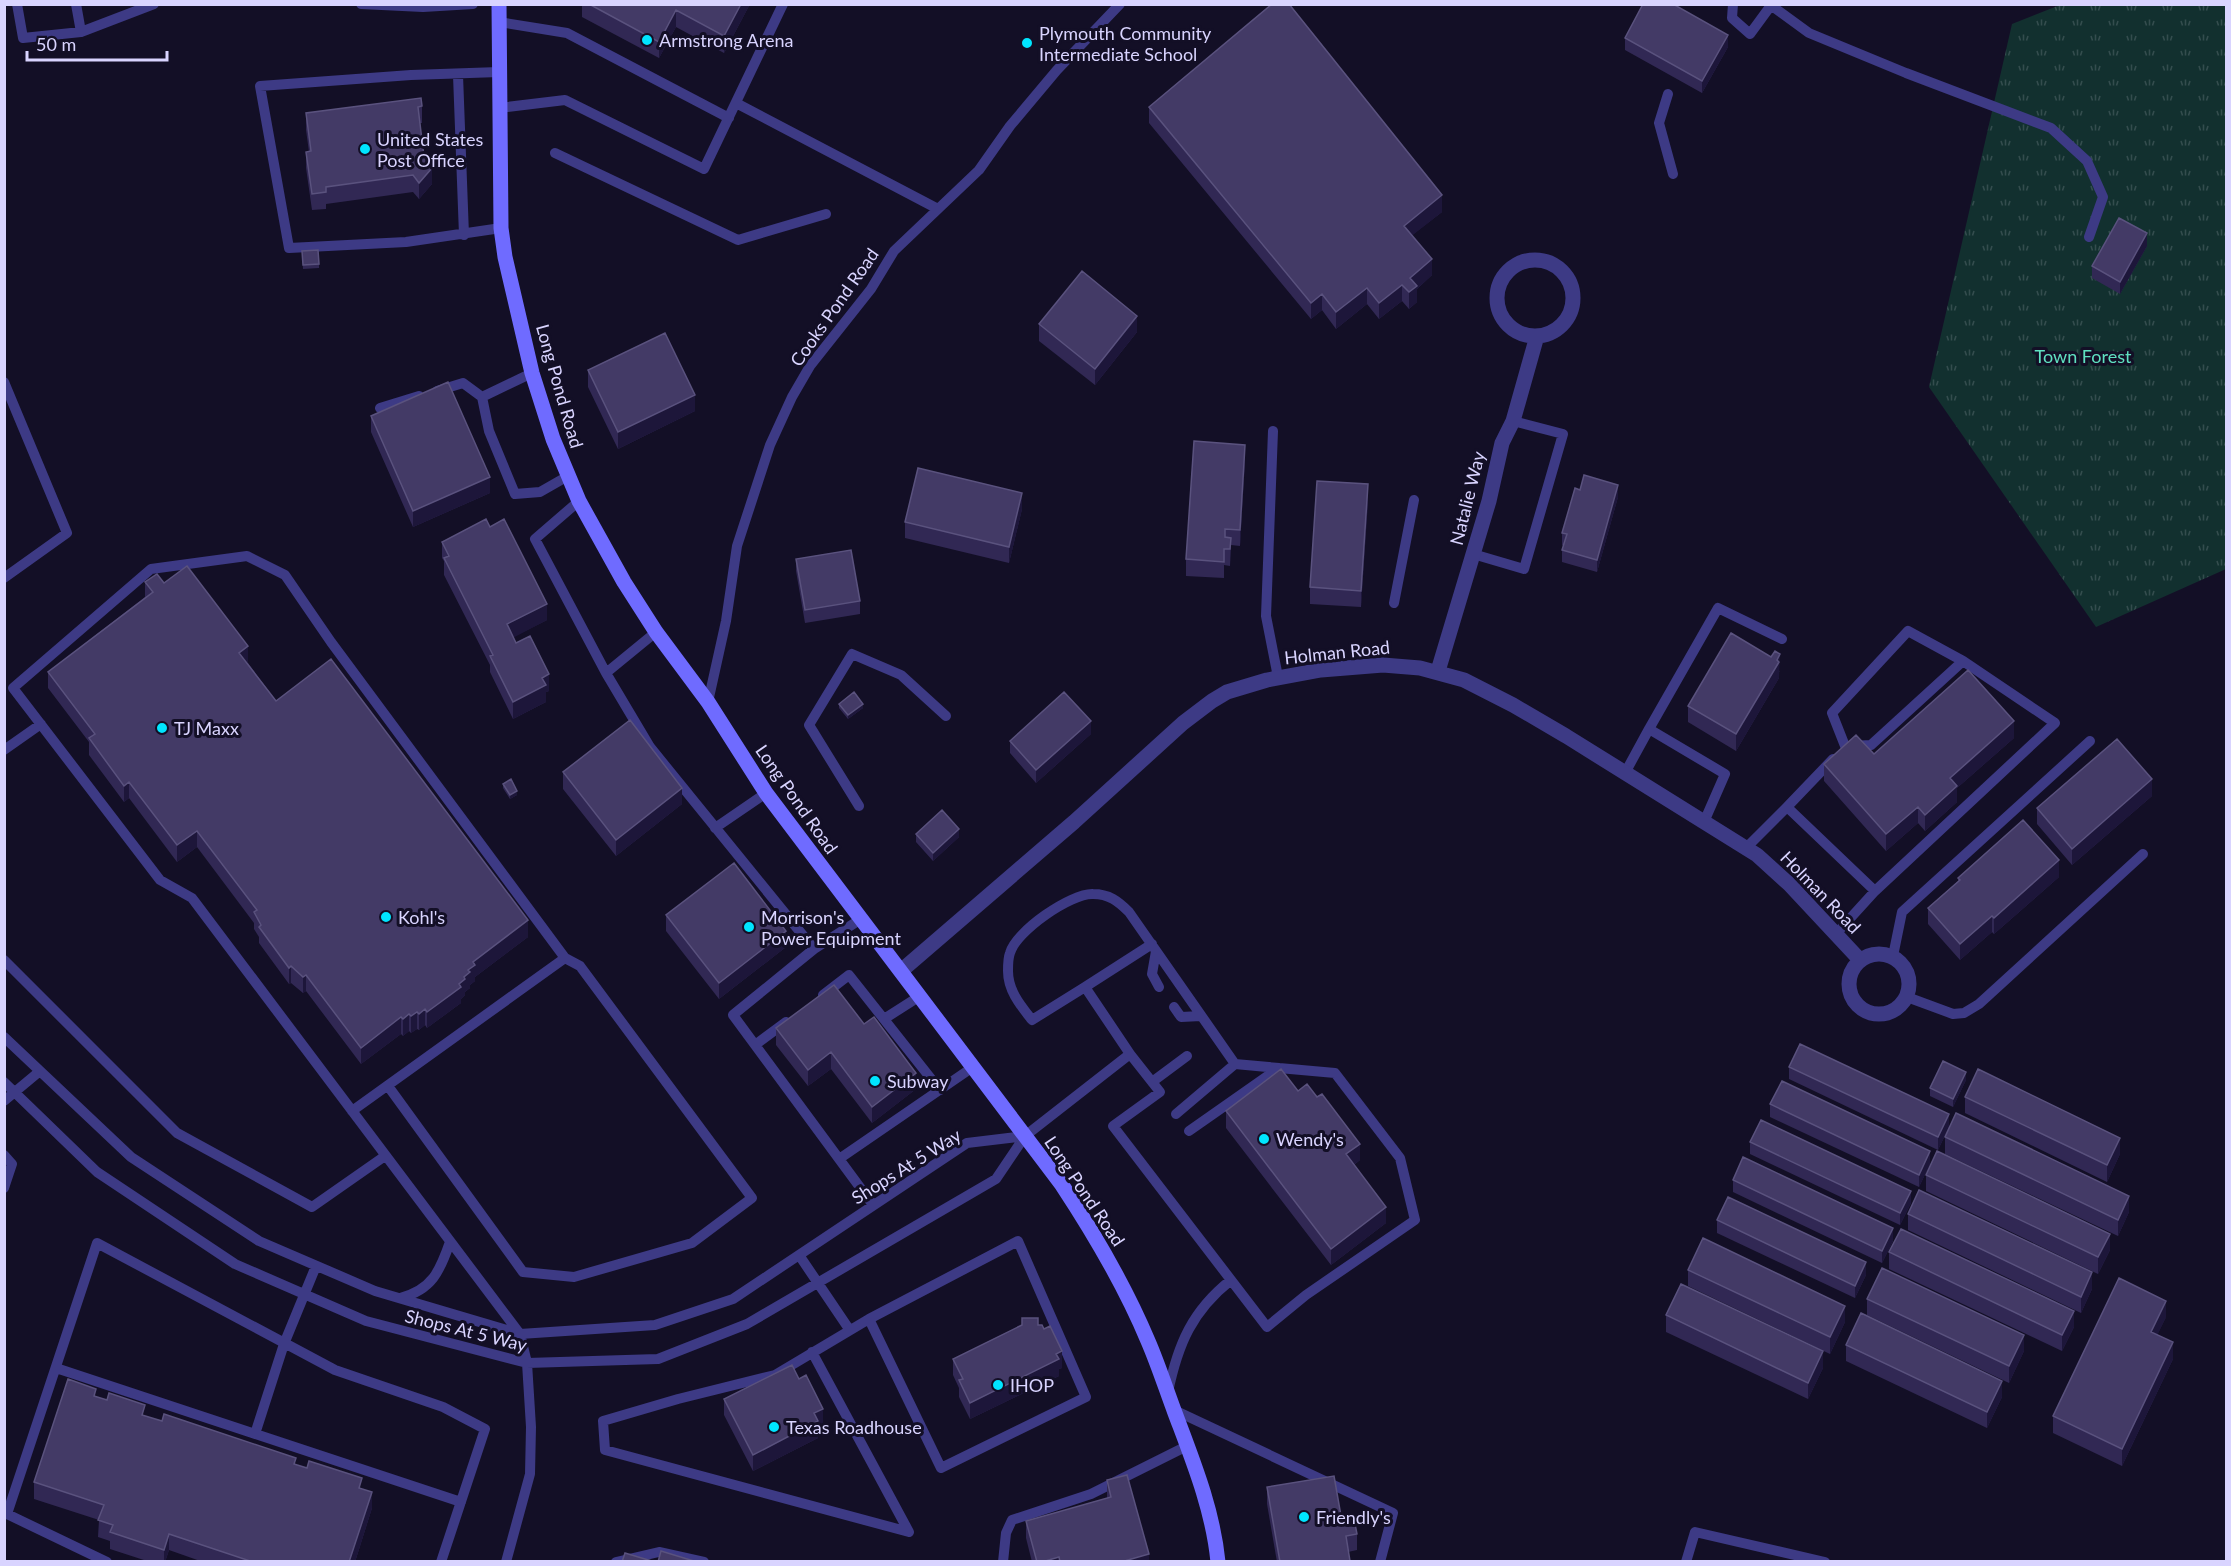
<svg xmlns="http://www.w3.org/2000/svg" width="2231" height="1566" viewBox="0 0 2231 1566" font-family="Lato,sans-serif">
	<defs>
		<pattern id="grass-tufts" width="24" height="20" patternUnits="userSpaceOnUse" patternTransform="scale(1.5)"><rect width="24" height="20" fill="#12302f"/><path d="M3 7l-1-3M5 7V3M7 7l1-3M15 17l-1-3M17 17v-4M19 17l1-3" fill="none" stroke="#344d4e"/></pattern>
	</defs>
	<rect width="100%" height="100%" fill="#130f26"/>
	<path fill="url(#grass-tufts)" d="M2060,5H2226V569L2096,627L1929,387L2012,24Z"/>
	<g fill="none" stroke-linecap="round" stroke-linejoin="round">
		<path stroke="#3d3a85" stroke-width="10" d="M17,4L23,38L81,32
			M76,4L81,32L154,4
			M361,4L423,7L473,4
			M1733,4L1732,18L1750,34L1772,4
			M1772,6L1809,33L1906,73L2051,128L2087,161L2103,197L2089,237
			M499,22L567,33L729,118
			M499,72L411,75L260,86L289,248L406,242L501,228
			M458,75L464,235
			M1668,94L1659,123L1673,174
			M736,103L938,209
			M499,108L565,100L704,169L783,4
			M555,153L738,240L826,214
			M532,373L482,397L489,431L515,494L540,492L568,476
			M4,382L67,533L4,578
			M437,391L463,383L482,397
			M380,408L419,396
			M1273,431L1266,616L1278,677
			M579,501L535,539L606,673
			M1473,554L1524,569L1563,434L1513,421
			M1394,603L1414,500
			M656,632L606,673L650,747L814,949
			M708,702L726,621L737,546L770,445L792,397L810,366L871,289L894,251L979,170L1010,126L1057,70L1120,4
			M1649,729L1718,608L1782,639
			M1845,746L1832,713L1908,631L1963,661
			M1852,746L1871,745L1963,661L2055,723L1875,891
			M4,750L41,724
			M1625,773L1649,729L1725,774L1704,822
			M859,806L809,725L852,654L901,675L946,716
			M1787,807L1833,759
			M715,828L766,793
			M1746,848L1787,807L1875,891L1835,935
			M861,919L814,949L733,1015L873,1205
			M1156,951L1152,974L1159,987
			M1893,956L1902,912L2090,741
			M4,960L177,1133L312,1207L385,1156
			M1085,987L1152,944
			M823,995L849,975L940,1090
			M1907,997L1953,1014L1964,1013L1979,1004L2143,854
			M1174,1007L1181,1017L1201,1016
			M884,1019L920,996
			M4,1037L131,1157L259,1241L375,1291L520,1334L655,1325L733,1299L967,1143L1025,1136
			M755,1045L786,1022
			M1130,1054L1085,987L1032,1020C1021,1006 1008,991 1008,971C1008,966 1008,958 1010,953C1016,931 1071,893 1093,894C1109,894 1118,901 1129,912L1235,1064L1176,1114
			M1235,1064L1279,1068
			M4,1082L97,1172L235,1264L366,1321L527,1363L658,1359L747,1324L996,1179L1025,1136L1130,1054L1160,1092L1113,1126L1267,1327L1306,1295L1415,1220L1400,1158L1335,1073L1279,1068L1189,1131
			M1152,1082L1187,1056
			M388,1086L523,1272L574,1277L692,1243L752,1198L580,966L565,958
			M4,1101L40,1071
			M352,1111L565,958L331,642L285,575L247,556L151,569L13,688L160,880L192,898L520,1334L527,1363L531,1427L530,1474L506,1562
			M4,1155L12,1164L4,1188
			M839,1159L973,1067
			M799,1255L849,1329
			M400,1298C432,1290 440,1271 450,1242
			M812,1352L909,1532L605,1450L603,1421L678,1399L775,1375L869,1319L1018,1241L1086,1397L941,1468L869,1319
			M56,1368L461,1502
			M1168,1392C1178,1344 1192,1311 1231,1280
			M1174,1410L1393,1513L1380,1562
			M255,1434L284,1344L316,1266
			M107,1562L7,1514L97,1243L335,1370L443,1407L485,1429L441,1562
			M616,1562L659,1552L704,1562
			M1003,1562L1006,1533L1012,1520L1091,1494L1187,1446
			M1686,1562L1695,1532L1825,1562"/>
		<path stroke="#3d3a85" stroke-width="15" d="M1497 298a38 38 0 1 1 76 0a38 38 0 1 1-76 0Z
			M1438,671L1489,501L1502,443L1513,421L1537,336
			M1849 984a30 30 0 1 1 60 0a30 30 0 1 1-60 0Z
			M901,971L1074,822L1183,723L1212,701L1227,692L1267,680L1321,670L1383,665L1420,668L1464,680L1513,705L1566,736L1757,855L1789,884L1860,960"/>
		<path stroke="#6f6bff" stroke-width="15" d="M499,4L501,228L505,257L532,373L553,439L579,501L624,582L656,632L708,702L766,793L1062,1185C1095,1235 1125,1286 1148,1341C1158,1364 1166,1389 1175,1413C1193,1461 1213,1510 1218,1562"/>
	</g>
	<path fill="#312854" d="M582,4H750L724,53L676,27L659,58L582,17Z
		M1625,38L1728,47L1702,93L1625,50Z
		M422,106V123H420L424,157L432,184L419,199L413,192L326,204V209L312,210L306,168V152H309L306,130V113Z
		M1149,107L1442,212L1412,235L1432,275L1417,289V302L1409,309L1402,301L1379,319L1367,304L1336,329L1322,310L1311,319L1149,123Z
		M2147,246L2120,294L2092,278V266Z
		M302,251L319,264V268L303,269Z
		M1039,324L1137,332L1095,385L1039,341Z
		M588,370L695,411L618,449L588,387Z
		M371,416L490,493L413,527L371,432Z
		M1245,461L1240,546L1231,545L1230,566L1224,565V578L1186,576V559Z
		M1618,497L1597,572L1562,562V550L1564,546L1562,545V533Z
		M1368,501L1361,607L1310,604V587Z
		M1022,509L1009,563L905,538V522Z
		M490,527L547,620L513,637L549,691L546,692V702L513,719L490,672V665L444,575V561L442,558V542Z
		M796,559L860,601V614L805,623L796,571Z
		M145,582L164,583L248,663L276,701L528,937L475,977V981L470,985V988L465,992V995L461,999V1003L427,1028L425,1025L419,1030L417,1029L411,1033L409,1031L403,1036L401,1034L361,1064L306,991L303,993L291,983L289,984L259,943V937L254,929V923L197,847L177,862L129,798L124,802L89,755V742L48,688V672L145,597Z
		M1780,671L1779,672V678L1736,751L1688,722V706Z
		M839,704L863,708L848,719L839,708Z
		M1091,734L1036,783L1010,753V741Z
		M2014,738L1957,788V802L1925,831L1918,823L1886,851L1824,781V764L1874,754Z
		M563,772L682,804L616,856L563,789Z
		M503,784L517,795L510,799L503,788Z
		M2152,796L2072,865L2037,824V808Z
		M916,834L959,837L933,861L916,842Z
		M2059,877L1994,934L1992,932L1960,960L1928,924V908L1958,881V878Z
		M666,915L786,947L719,999L666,931Z
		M864,1024L916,1089L872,1123L831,1069L808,1086L776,1045V1028Z
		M1789,1067L1949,1127L1938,1150L1789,1079Z
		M1966,1080L1953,1107L1930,1096V1088Z
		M1298,1091L1360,1160L1354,1165L1386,1223L1331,1265L1226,1128V1111Z
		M1965,1097L2120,1154L2107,1182L1965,1113Z
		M1770,1104L1930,1164L1919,1187L1770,1117Z
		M1945,1137L2129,1212L2118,1236L1945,1154Z
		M1750,1142L1911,1203L1900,1225L1750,1154Z
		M1926,1175L2110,1250L2098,1274L1926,1191Z
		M1733,1180L1893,1241L1882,1263L1733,1192Z
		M1908,1214L2092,1289L2081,1313L1908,1230Z
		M1717,1220L1866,1275L1855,1298L1717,1233Z
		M1889,1252L2074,1327L2062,1351L1889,1269Z
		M1688,1270L1845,1322L1830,1354L1688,1286Z
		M1867,1299L2024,1351L2009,1383L1867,1315Z
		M1666,1315L1823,1368L1808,1399L1666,1332Z
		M2166,1317L2157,1335L2173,1359L2122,1466L2053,1433V1416Z
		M1038,1325L1062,1368L1059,1369V1376L970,1419L959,1397V1388L953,1375V1359Z
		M1846,1345L2002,1397L1987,1428L1846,1361Z
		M96,1397L145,1416L296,1465L362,1489L372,1508L355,1562H203L169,1550L165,1562H150L110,1549V1541L98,1537L99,1520L34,1499V1482Z
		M724,1399L823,1425L818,1427V1438L753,1471L724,1415Z
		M1107,1480L1149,1562H1032L1026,1538V1521L1107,1498Z
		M1267,1487L1341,1516L1357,1534V1550L1348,1552L1350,1562H1277L1267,1504Z"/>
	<path fill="#1d163a" d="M741,4H750L724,53V36Z
		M676,10V27L659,58V42Z
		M1728,35V47L1702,93V81Z
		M432,168V184L419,199V183Z
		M1442,195V212L1404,242V226Z
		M2147,233V246L2120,294V282Z
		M1432,259V275L1417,289V302L1409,309V292L1410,278Z
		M1402,285V301L1379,319V303Z
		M1367,288V304L1336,329V312Z
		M1322,294V310L1311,319V303Z
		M1137,316V332L1095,385V369Z
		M695,395V411L618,449V432Z
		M1245,445V461L1240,546V530Z
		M490,477V493L413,527V511Z
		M1368,484V501L1361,607V591Z
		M1618,485V497L1597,572V560Z
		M1022,493V509L1009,563V547Z
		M547,604V620L507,641V624Z
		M248,646V663L239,669V653Z
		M1780,654L1779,678L1736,751V734Z
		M549,674V691L546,692V702L513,719V702L542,678Z
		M863,704V708L848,719V715Z
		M1091,721V734L1036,783V770Z
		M2014,721V738L1957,788V802L1925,831V815L1950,778Z
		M2152,779V796L2072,865V849Z
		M129,782V798L124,802V786Z
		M682,788V804L616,856V840Z
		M517,791V795L510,799V795Z
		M1918,807V823L1886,851V834Z
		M959,829V837L933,861V853Z
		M197,831V847L177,862V845Z
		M2059,860V877L1994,934V918Z
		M1992,916V932L1960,960V944Z
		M528,920V937L475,977V981L470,985V988L465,992V995L461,999V1003L427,1028V1012L464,977L473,962Z
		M786,931V947L719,999V983Z
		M291,966V983L289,984V968Z
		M306,975V991L303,993V977Z
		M425,1009V1025L419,1030V1014Z
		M417,1012V1029L411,1033V1016Z
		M409,1014V1031L403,1036V1019Z
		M401,1017V1034L361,1064V1048Z
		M831,1052V1069L808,1086V1070Z
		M1966,1072V1080L1953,1107V1099Z
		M916,1073V1089L872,1123V1107Z
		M1949,1114V1127L1938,1150V1137Z
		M2120,1138V1154L2107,1182V1165Z
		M1360,1144V1160L1346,1171V1154Z
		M1930,1151V1164L1919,1187V1175Z
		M1911,1191V1203L1900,1225V1213Z
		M2129,1196V1212L2118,1236V1220Z
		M1386,1207V1223L1331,1265V1249Z
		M1893,1228V1241L1882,1263V1251Z
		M2110,1234V1250L2098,1274V1257Z
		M1866,1262V1275L1855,1298V1286Z
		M2092,1272V1289L2081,1313V1297Z
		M2166,1301V1317L2151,1348V1332Z
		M1845,1306V1322L1830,1354V1337Z
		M2074,1311V1327L2062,1351V1335Z
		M2024,1335V1351L2009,1383V1366Z
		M2173,1342V1359L2122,1466V1449Z
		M1062,1351V1368L1059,1369V1376L970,1419V1403Z
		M1823,1351V1368L1808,1399V1383Z
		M2002,1381V1397L1987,1428V1412Z
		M823,1409V1425L818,1427V1438L753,1471V1455L814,1413Z
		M372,1492V1508L355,1562H349Z
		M169,1534V1550L165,1562H164V1550Z
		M1149,1554V1562H1121Z
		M1059,1557V1562H1042Z"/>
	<path fill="#433a66" stroke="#5a527e" stroke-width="1.5" d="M589,4H741L724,36L676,10L659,42Z
		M1272,4H1289L1442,195L1404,226L1432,259L1410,278L1417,286L1409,292L1402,285L1379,303L1367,288L1336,312L1322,294L1311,303L1149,107Z
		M1643,4H1673L1728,35L1702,81L1625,38Z
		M421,98L422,106L418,107L424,157H429L432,168L419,183L413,175L326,187V192L312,194L306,152L311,151L306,113Z
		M2119,218L2147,233L2120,282L2092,266Z
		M318,250L319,264L303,265L302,251Z
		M1082,271L1137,316L1095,369L1039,324Z
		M665,333L695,395L618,432L588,370Z
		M448,382L490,477L413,511L371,416Z
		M1194,441L1245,445L1240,530L1225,529V537L1231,538L1230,549H1224V562L1186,559Z
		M918,468L1022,493L1009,547L905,522Z
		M1584,475L1618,485L1597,560L1562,550L1567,534L1562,533L1575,488L1580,490Z
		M1317,481L1368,484L1361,591L1310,587Z
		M486,519L490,527L504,519L547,604L507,624L516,643L530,636L549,674L542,678L546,685L513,702L490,656L493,655L444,558L449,556L442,542Z
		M851,550L860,601L805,610L796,559Z
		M187,566L248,646L239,653L276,701L331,659L528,920L473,962L475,965L468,970L470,972L464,977L465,979L459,984L461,987L427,1012L425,1009L419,1014L417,1012L411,1016L409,1014L403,1019L401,1017L361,1048L306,975L303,977L291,966L289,968L259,927L261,925L254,912L257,910L197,831L177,845L129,782L124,786L89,738L95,734L48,672L153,592L145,582L157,574L164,583Z
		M1731,633L1771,657L1775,651L1780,654L1777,660L1779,662L1736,734L1688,706Z
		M1968,670L2014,721L1950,778L1957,786L1925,815L1918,807L1886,834L1824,764L1856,735L1874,754Z
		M854,692L863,704L848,715L839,704Z
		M1064,692L1091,721L1036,770L1010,741Z
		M630,720L682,788L616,840L563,772Z
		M2117,739L2152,779L2072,849L2037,808Z
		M511,779L517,791L510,795L503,784Z
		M942,810L959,829L933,853L916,834Z
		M2023,820L2059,860L1994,918L1992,916L1960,944L1928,908L1960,880L1958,878Z
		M734,863L786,931L719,983L666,915Z
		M834,985L864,1024L874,1017L916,1073L872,1107L831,1052L808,1070L776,1028Z
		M1800,1044L1949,1114L1938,1137L1789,1067Z
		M1943,1061L1966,1072L1953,1099L1930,1088Z
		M1281,1069L1298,1091L1307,1084L1317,1097L1322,1094L1360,1144L1346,1154L1386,1207L1331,1249L1226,1111Z
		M1978,1069L2120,1138L2107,1165L1965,1097Z
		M1782,1081L1930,1151L1919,1175L1770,1104Z
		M1956,1113L2129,1196L2118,1220L1945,1137Z
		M1761,1120L1911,1191L1900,1213L1750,1142Z
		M1937,1151L2110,1234L2098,1257L1926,1175Z
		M1743,1157L1893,1228L1882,1251L1733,1180Z
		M1919,1190L2092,1272L2081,1297L1908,1214Z
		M1728,1197L1866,1262L1855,1286L1717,1220Z
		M1901,1229L2074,1311L2062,1335L1889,1252Z
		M1703,1238L1845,1306L1830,1337L1688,1270Z
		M1882,1268L2024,1335L2009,1366L1867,1299Z
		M2119,1278L2166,1301L2151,1332L2173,1342L2122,1449L2053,1416Z
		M1681,1284L1823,1351L1808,1383L1666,1315Z
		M1861,1313L2002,1381L1987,1412L1846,1345Z
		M1022,1318H1038V1325H1042L1044,1329L1050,1326L1062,1351L1056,1354L1059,1359L970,1403L959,1380L963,1379L953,1359L1022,1325Z
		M792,1365L799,1379L806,1375L823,1409L814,1413L818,1421L753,1455L724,1399Z
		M68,1379L96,1389L94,1396L107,1400L109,1393L145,1405L142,1415L162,1421L164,1414L296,1458L294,1464L307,1468L309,1461L362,1478L359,1488L372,1492L349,1562H253L169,1534L164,1550L110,1532L113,1525L98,1520L104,1505L34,1482Z
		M1127,1475L1149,1554L1121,1562H1060L1059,1557L1042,1562H1037L1026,1521L1111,1497L1107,1480Z
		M1334,1476L1341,1516L1353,1514L1357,1534L1346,1536L1350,1561L1280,1562L1267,1487Z
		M661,1551L697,1562H658Z
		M625,1553L655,1562H622Z"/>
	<g fill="#00e5ff" stroke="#130f26" stroke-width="2">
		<circle cx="647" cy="40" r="6"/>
		<circle cx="1027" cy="43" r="6"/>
		<circle cx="365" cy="149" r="6"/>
		<circle cx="162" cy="728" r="6"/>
		<circle cx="386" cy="917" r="6"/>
		<circle cx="749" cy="927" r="6"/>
		<circle cx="875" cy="1081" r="6"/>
		<circle cx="1264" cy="1139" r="6"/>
		<circle cx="998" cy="1385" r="6"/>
		<circle cx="774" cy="1427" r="6"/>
		<circle cx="1304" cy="1517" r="6"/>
	</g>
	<g text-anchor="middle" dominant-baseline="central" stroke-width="6" stroke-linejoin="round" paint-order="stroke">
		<g font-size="18" fill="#d9d4ff" stroke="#130f26" text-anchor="start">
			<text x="1039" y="33">Plymouth Community<tspan x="1039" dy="21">Intermediate School</tspan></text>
			<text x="659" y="40">Armstrong Arena</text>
			<text x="377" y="139">United States<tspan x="377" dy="21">Post Office</tspan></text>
			<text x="174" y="728">TJ Maxx</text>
			<text x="398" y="917">Kohl's</text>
			<text x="761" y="917">Morrison's<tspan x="761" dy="21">Power Equipment</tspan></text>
			<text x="887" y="1081">Subway</text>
			<text x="1276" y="1139">Wendy's</text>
			<text x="1010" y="1385">IHOP</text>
			<text x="786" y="1427">Texas Roadhouse</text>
			<text x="1316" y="1517">Friendly's</text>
		</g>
		<g font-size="18" fill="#d9d4ff" stroke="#130f26">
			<text transform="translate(834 307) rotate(-55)">Cooks Pond Road</text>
			<text transform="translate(560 386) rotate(74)">Long Pond Road</text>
			<text transform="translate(1467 498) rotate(-76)">Natalie Way</text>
			<text transform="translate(1337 652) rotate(-6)">Holman Road</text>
			<text transform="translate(797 799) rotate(55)">Long Pond Road</text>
			<text transform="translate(1821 892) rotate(46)">Holman Road</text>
			<text transform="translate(906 1166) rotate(-32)">Shops At 5 Way</text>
			<text transform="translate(1085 1191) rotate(56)">Long Pond Road</text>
			<text transform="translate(466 1330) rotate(14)">Shops At 5 Way</text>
		</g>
		<g font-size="18" fill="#5fe0c0" stroke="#130f26">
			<text x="2083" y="356">Town Forest</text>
		</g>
	</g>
	<rect width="2231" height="1566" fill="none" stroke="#d9d4ff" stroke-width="12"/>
	<path d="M27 51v9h140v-9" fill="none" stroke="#d9d4ff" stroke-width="3"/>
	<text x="36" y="51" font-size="18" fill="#d9d4ff" stroke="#130f26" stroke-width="4.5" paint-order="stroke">50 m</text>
</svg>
